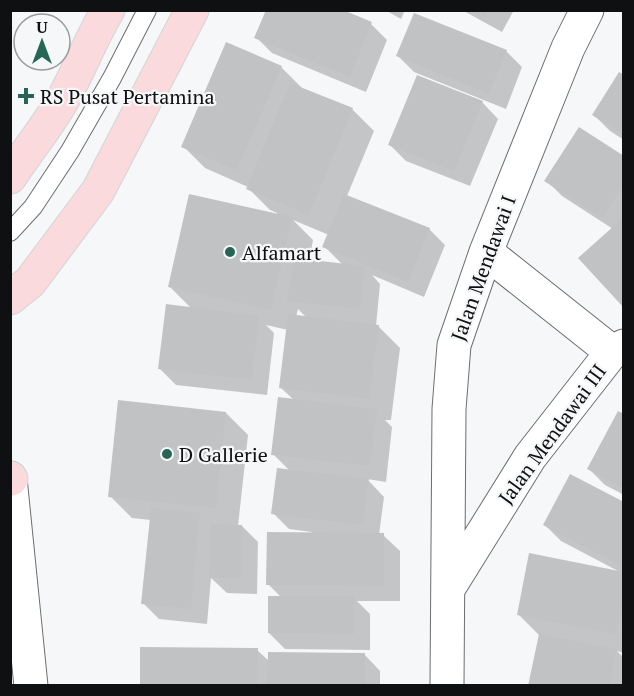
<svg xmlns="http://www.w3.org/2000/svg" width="634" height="696" viewBox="0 0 634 696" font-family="'PT Serif',serif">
	<rect width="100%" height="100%" fill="#f5f7f8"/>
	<path fill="#0003" fill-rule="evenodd" d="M385,10H405L401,19Z
		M462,10H514L502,32Z
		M415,15L506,51L522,67L506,109L414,72L398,56Z
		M371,24L387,40L366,92L272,53L256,37Z
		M281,67L303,89L352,109L374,131L347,196L429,229L445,245L424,297L372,275L380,284L376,326H378L400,348L391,420H385L392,427L386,482L367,479L384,497L379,535H383L400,551V601H357L370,614V650L285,649L269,633L281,597L268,584L311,534L312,532L289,529L273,513L290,471L273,454L294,400L281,388L288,330L266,325L274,333L267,395L176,385L160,369L192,309L169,286L277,215V213L270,210L248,188V187L205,168L183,146ZM293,220L329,235L324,246L343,265L309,261L313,240ZM298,309L307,318L296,317Z
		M624,77V140L610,131L594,115Z
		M482,102L498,119L470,186L406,161L390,145Z
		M624,157V306L613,229L562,196L546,180Z
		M226,413L248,435L238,526H242L258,542L257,594L227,593L211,578L207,624L159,619L143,603L151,520L132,518L110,496Z
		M624,416V495L605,485L589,469Z
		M624,504V653L617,651L624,658V686H530L540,636L518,614L620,572L561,541L545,525Z
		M257,650L269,661L364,654L380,671V686H141Z"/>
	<path fill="#c1c2c4" d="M266,10H343L372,22L350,77L254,38Z
		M473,10H489L485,17Z
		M414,13L507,50L489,94L396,56Z
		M226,42L282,66L237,170L181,147Z
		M619,72L624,75V135L592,115Z
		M417,75L483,101L454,171L388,145Z
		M290,83L353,108L309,215L246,189Z
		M579,127L624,156V184L602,218L544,181Z
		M189,194L292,217L271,310L168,287Z
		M344,194L430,228L408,282L322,247Z
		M624,217V308L578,258Z
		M293,258L365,266L360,309L287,301Z
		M166,304L259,316L252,380L158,369Z
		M288,314L379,325L369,399L279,388Z
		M278,397L377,409L370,466L271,455Z
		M118,400L226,412L216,508L108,497Z
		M618,411L624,414V488L587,469Z
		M277,468L369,479L363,525L271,514Z
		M570,474L624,502L623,567L543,525Z
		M151,508L200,513L191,609L141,604Z
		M210,524L242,525L241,578H209Z
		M267,532L384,533V586L266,585Z
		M529,553L624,572V599L616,634L517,615Z
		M268,596H354V634L268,633Z
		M539,634L617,649L610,686H528Z
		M140,647L258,648L257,686H140Z
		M268,652L365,653V686H267Z"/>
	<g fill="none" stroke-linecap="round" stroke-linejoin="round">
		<defs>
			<path id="lane" d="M10,232L33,207L70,151L112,78L147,10"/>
			<path id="street" d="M486,252L612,352
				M448,589L530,457L612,352L624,346
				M447,686L449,409L454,345L486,252L568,48L587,10"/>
			<path id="secondary" d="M10,478L31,686"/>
			<path id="primary" d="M10,177C27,151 48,126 63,99C79,70 91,39 108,10
				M10,298L30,282L98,191L192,10
				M10,478L11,479"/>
		</defs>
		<use href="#lane" stroke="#6c6e6f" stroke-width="20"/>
		<use href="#street" stroke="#6c6e6f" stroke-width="35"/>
		<use href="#secondary" stroke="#6c6e6f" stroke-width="35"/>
		<use href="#primary" stroke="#d4d4d4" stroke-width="35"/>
		<use href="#lane" stroke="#fff" stroke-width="18"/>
		<use href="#street" stroke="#fff" stroke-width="33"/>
		<use href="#secondary" stroke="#fff" stroke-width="33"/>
		<use href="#primary" stroke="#fadadc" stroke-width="33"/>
	</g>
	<g fill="#266654" stroke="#f5f7f8" stroke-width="2">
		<path d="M23 87h6v6h6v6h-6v6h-6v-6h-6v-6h6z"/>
		<circle cx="230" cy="252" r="6"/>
		<circle cx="167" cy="454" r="6"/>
	</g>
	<g text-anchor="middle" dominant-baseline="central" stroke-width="4.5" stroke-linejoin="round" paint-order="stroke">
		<g font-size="20" fill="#0f1011" stroke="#f5f7f8" text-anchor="start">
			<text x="40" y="96">RS Pusat Pertamina</text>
			<text x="242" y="252">Alfamart</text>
			<text x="179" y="454">D Gallerie</text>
		</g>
		<g font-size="20" fill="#0f1011" stroke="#f5f7f8">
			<text transform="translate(483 268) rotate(-70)">Jalan Mendawai I</text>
			<text transform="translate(552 434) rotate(-54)">Jalan Mendawai III</text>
		</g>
	</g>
	<rect width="634" height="696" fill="none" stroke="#0f1011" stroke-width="24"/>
	<g transform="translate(42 42)"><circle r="28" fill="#f5f7f8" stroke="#999b9c" stroke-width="1.5"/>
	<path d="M0-4.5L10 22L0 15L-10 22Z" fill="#266654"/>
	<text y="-9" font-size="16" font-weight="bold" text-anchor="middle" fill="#0f1011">U</text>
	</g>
</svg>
